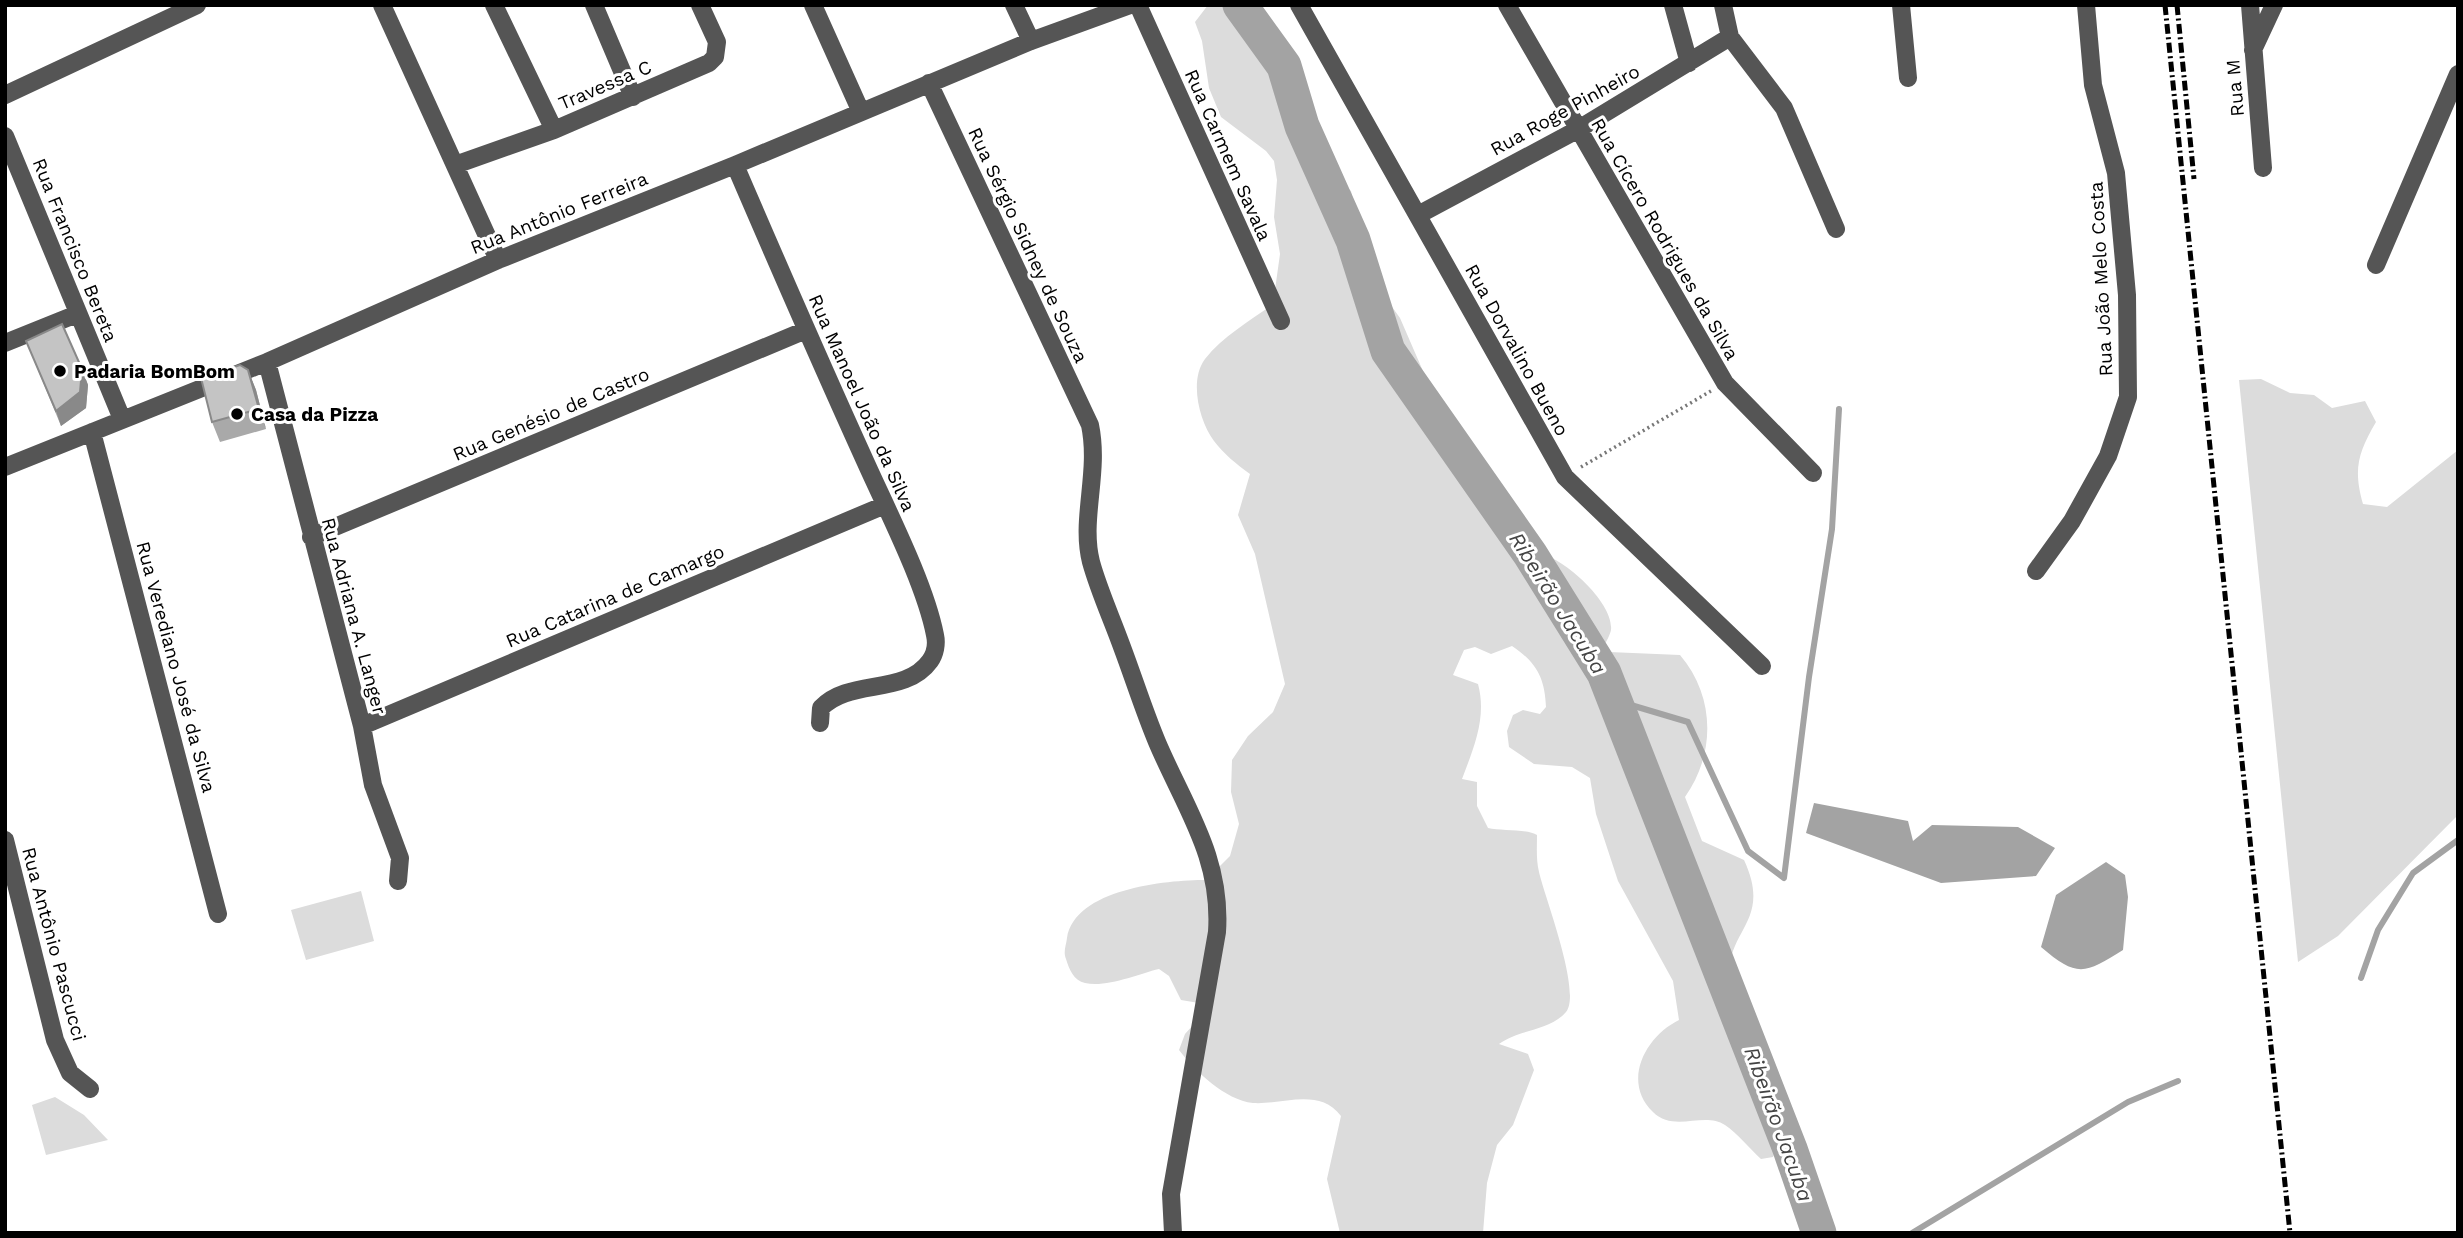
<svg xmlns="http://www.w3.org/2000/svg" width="2463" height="1238" viewBox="0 0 2463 1238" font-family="'Work Sans',sans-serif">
	<rect width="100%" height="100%" fill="#fff"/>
	<path fill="#dcdcdc" d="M1208,5H1232L1245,20L1279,81L1288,115L1304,145L1351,191C1357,212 1349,226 1357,250L1368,255L1370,253L1380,290L1400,318L1439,408L1450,444L1482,493L1541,554C1565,559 1614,603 1611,630C1610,635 1606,642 1604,646L1609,652L1680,655C1715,696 1716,753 1685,797L1702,841L1744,860C1773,922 1725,930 1730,978C1733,1007 1757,1030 1769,1055C1778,1075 1784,1096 1792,1117L1773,1157L1761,1159C1749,1148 1738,1134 1725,1125C1704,1111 1674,1133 1653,1112C1621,1081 1646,1036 1679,1020L1673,981L1618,881L1596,814L1590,778L1572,767L1534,764L1509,747L1507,731L1513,715L1523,710L1540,714L1546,707C1545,678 1536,662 1512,646L1491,654L1475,647L1464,650L1453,675L1478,684C1487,717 1474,747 1462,779L1477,782V806L1488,828C1501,831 1528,829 1537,835C1537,847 1536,860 1539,872C1545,898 1582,992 1566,1012C1550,1031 1519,1029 1499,1044L1528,1054L1534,1070L1513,1125L1497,1145L1487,1183L1483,1233H1340L1327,1179L1341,1116C1319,1087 1283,1105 1253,1103C1225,1100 1195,1071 1179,1050L1185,1034L1211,1005L1181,1000L1169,976L1159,969C1138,974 1106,988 1085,983C1074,981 1069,969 1066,959C1063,952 1066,946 1067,938C1075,889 1165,880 1206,880L1230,856L1239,824L1231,792L1232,760L1248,736L1273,712L1285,684L1255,554L1238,515L1250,474C1236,464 1224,454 1214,441C1199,421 1189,380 1205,359C1223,336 1250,321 1273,304L1280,254L1274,217L1277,180L1274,161L1266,151L1221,117L1209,88L1202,41L1195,22Z
		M2261,379L2290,393L2314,395L2332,408L2365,401L2376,422C2358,453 2353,469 2363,504L2387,507L2458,450V815L2338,936L2298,962L2239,380Z
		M361,891L374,941L306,960L291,910Z
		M55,1097L84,1115L108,1140L46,1155L32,1105Z"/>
	<path fill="#a3a3a3" d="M1814,803L1908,821L1913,841L1932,825L2018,827L2055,848L2036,876L1941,883L1806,833Z
		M2106,862L2125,875L2128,897L2123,950C2085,974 2077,978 2041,947L2056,895Z"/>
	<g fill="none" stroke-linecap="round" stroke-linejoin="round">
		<path stroke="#a3a3a3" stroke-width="6" d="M1614,700L1688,722L1748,851L1784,878L1809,677L1832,529L1839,409
			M2361,978L2378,930L2413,873L2458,840
			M1912,1233L2128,1102L2178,1081"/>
		<path stroke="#a3a3a3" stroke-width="35" d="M1240,5L1284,66L1302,126L1353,240L1388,351L1530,554L1604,673L1790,1149L1819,1233"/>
		<path stroke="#777" stroke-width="3.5" stroke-dasharray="2 3.5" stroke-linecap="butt" d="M1581,467L1711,391"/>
		<path stroke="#555" stroke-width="18" d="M382,5L498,260
			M494,5L554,130
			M594,5L633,97
			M813,5L861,112
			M1014,5L1031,41
			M1138,5L1281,321
			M1299,5L1565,477L1762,666
			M1507,5L1725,383L1813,473
			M1673,5L1689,63
			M1723,5L1730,37L1784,108L1836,229
			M1901,5L1908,78
			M2250,5L2263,168
			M2253,50L2274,5
			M929,83L1090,425C1100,473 1080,519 1091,562C1099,591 1112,619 1122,647C1134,679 1144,711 1157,742C1185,808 1222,857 1217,932L1171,1194L1173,1233
			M5,95L197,5
			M5,136L122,419
			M455,165L554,130L709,63L715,57L717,42L700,5
			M735,165C778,265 821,364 866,463C888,512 925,584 935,635C937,644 935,654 930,661C905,696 849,678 821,708L820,723
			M1418,215L1577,130L1730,37
			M2376,265L2458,74
			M5,343L77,314
			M267,362L362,726L373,785L400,858L398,881
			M92,432L218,914
			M5,467L267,362L498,260L735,165L1031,41L1130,5
			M311,537L806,330
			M2036,571L2072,521L2108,456L2128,397L2127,295L2116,173L2093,85L2086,5
			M362,726L885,505
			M5,840L55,1040L70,1073L90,1089"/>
		<path stroke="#000" stroke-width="5" stroke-dasharray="10 3.5 2 3.5" stroke-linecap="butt" d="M2165,5L2290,1233
			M2177,5L2194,179"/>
	</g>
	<path fill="#a9a9a9" d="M26,341L82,369L88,385L86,408L61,426Z
		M248,370L256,390L266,429L220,442L212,422Z"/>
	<path fill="#898989" d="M82,369L88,385L86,408L61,426L56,411Z
		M248,370L256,390L266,429L259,409Z"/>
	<path fill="#c4c4c4" stroke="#898989" stroke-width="2" d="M62,324L82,369L80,392L56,411L26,341Z
		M240,365L248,370L259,409L212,422L201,378Z"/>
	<g fill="#000" stroke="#fff" stroke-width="2.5">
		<circle cx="60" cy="371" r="7"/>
		<circle cx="237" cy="414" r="7"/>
	</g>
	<g text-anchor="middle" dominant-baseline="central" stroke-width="6" stroke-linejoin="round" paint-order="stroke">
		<g font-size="19" fill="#000" stroke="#fff">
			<text transform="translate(605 85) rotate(-23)">Travessa C</text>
			<text transform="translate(2235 88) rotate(-95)">Rua M</text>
			<text transform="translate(1565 110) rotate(-29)">Rua Roge Pinheiro</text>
			<text transform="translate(1228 155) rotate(66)">Rua Carmem Savala</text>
			<text transform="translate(559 213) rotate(-22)">Rua Antônio Ferreira</text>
			<text transform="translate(1665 239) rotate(60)">Rua Cícero Rodrigues da Silva</text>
			<text transform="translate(1028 245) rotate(65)">Rua Sérgio Sidney de Souza</text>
			<text transform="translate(75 250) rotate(68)">Rua Francisco Bereta</text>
			<text transform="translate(2101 279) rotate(-93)">Rua João Melo Costa</text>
			<text transform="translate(1517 350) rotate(61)">Rua Dorvalino Bueno</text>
			<text transform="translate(862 403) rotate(66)">Rua Manoel João da Silva</text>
			<text transform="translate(551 414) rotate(-23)">Rua Genésio de Castro</text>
			<text transform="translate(615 596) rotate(-23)">Rua Catarina de Camargo</text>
			<text transform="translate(354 616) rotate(75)">Rua Adriana A. Langer</text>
			<text transform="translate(176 667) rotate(75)">Rua Verediano José da Silva</text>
			<text transform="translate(54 944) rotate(75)">Rua Antônio Pascucci</text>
		</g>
		<g font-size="19" font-weight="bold" fill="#000" stroke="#fff" text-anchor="start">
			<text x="74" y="371">Padaria BomBom</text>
			<text x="251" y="414">Casa da Pizza</text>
		</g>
		<g font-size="21" font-style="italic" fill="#444" stroke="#fff">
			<text transform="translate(1558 603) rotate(58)">Ribeirão Jacuba</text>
			<text transform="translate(1779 1124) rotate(70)">Ribeirão Jacuba</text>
		</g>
	</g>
	<rect width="2463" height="1238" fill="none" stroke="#000000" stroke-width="14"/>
</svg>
